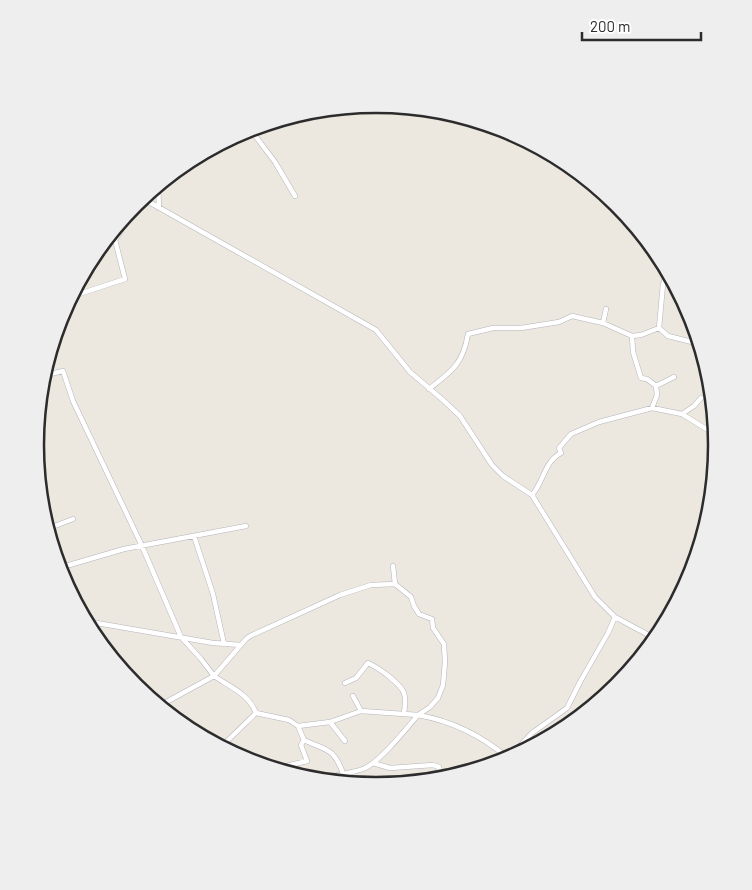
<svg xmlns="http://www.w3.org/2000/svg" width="752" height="890" viewBox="0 0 752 890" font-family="Barlow,sans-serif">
	<rect width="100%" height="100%" fill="#ece8df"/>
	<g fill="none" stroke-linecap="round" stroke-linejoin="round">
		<defs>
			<path id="minor" d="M250,129L275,162L295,196
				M158,185L159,208
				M142,198L376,330L410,372L443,400L460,416L492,465L503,476L532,495L595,597L615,617L656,639
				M70,297L125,279L115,240L121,231L124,217
				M603,323L606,309
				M659,328L668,336L700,344
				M42,376L63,371L73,401L142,546L181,637L201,659L214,676L246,639L250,636L340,595L371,585L395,584L411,597L414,606L419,614L432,619L433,628L444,644L445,662L443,685L438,698L430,707L418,715L361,711L330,722L298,726L289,720L256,713C249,694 230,687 214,676L159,706
				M656,386L674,377
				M429,389C452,371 463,364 468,334L493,328H521L559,322L572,316L603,323L632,336
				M652,408L657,395L656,386L647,379L641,378L633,352L632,336L641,335L659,328L663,284L668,272
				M682,414L694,406L701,398
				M532,495C544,481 544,462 561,453L559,448L571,434L599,422L652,408L682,414L716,435
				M47,529L73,519
				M194,536L213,594L224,644
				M393,566L395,584
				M59,568L124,549L246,526
				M85,621L213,643L241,645
				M345,683L356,678L368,663C379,668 400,683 404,693C406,699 405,707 404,713
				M353,696L361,711
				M330,722L345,741
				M298,726L304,740C327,751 333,747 343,773
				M223,746L233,750V754
				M221,747L256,713
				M373,763L390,768L433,765L439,767L440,772
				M294,764L299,776
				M274,769L307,761L301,745L304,740
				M317,780C332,775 349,774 363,769C379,763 406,729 418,715C452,721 482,736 508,758L532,733L567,708L580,682L608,633L615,617
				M426,781L440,772L473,768L508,758"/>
		</defs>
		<use href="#minor" stroke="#b3b4be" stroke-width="5.5"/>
		<use href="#minor" stroke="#fff" stroke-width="4.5"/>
	</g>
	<path d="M0 0H752V890H0ZM44 445a332 332 0 1 1 664 0a332 332 0 1 1-664 0Z" fill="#eee" fill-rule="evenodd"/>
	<path fill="none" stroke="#2c2c2c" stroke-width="2.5" d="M44 445a332 332 0 1 1 664 0a332 332 0 1 1-664 0Z"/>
	<path d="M582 32v8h119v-8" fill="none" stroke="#2c2c2c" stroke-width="2.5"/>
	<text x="590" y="32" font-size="15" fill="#2c2c2c" stroke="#ffffff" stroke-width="4" paint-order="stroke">200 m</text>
</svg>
